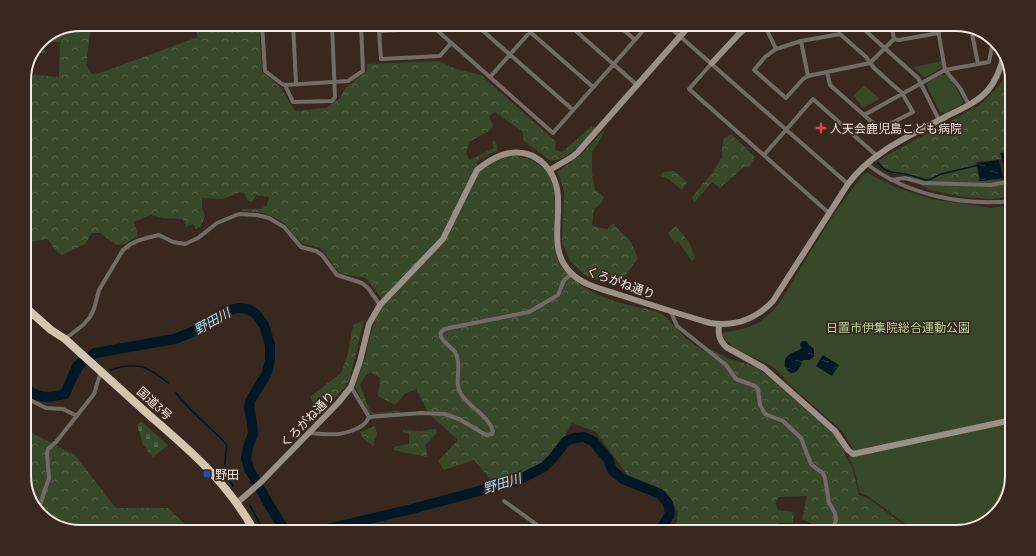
<svg xmlns="http://www.w3.org/2000/svg" width="1036" height="556" viewBox="0 0 1036 556" font-family="Barlow,'Noto Sans JP',sans-serif">
	<defs>
		<pattern id="forest-crowns" width="20" height="18" patternUnits="userSpaceOnUse"><rect width="20" height="18" fill="#38482b"/><path d="M2 6a3 3 0 1 1 6 0M12 15a3 3 0 1 1 6 0" fill="none" stroke="#556249"/></pattern>
		<pattern id="cemetery-stones" width="16" height="16" patternUnits="userSpaceOnUse"><rect width="16" height="16" fill="#38482b"/><path d="M2 7V4a2 2 0 0 1 4 0v3zM10 15v-3a2 2 0 0 1 4 0v3z" fill="#556249"/></pattern>
		<pattern id="water-ripples" width="26" height="14" patternUnits="userSpaceOnUse"><rect width="26" height="14" fill="#001825"/><path d="M2 4q2-2 4 0t4 0M15 11q2-2 4 0t4 0" fill="none" stroke="#263a44"/></pattern>
	</defs>
	<rect width="100%" height="100%" fill="#38281e"/>
	<path fill="#38482b" d="M942,61V66L940,69L926,77L922,76L914,67Z
		M941,75H946L955,86L963,101L961,105L945,113L940,112L927,86L928,82Z
		M864,85L880,99L863,108L861,106L860,103L853,96Z
		M867,173L895,187L931,199L991,208L1012,205V476L1006,501L985,523L946,532H916L868,496L860,493L853,465L848,458L850,457L853,449L843,432L789,384C784,378 778,370 771,366C758,358 727,349 722,334L724,332C739,330 754,328 766,317C779,307 788,289 796,275C818,241 838,204 864,174Z"/>
	<path fill="url(#forest-crowns)" d="M80,24H93L91,26L86,65L92,74H97L198,37L194,24H259L262,72L280,87L295,111L326,108L340,98L346,87L367,71V64L440,61L456,69L481,75L556,142L555,150L562,152L592,126L594,127L595,128C586,139 563,165 549,160L523,140V132L495,112L489,116L493,126L489,131L469,142L466,154L470,160L494,148L492,142L495,141L498,150L484,157L476,163L484,169C497,160 509,153 525,158C579,174 537,240 564,270C580,289 609,301 633,306C640,308 656,310 662,314C667,317 671,323 675,327C684,337 694,345 705,352L712,350L729,359L757,367L835,435L844,451L846,458L852,466L859,495L868,498L913,532H819L815,526L802,519L807,496L779,497L776,501L777,510L794,512L793,523H779L777,532H667L677,522L678,512L664,490L629,477L596,432L572,423L556,452L541,471L515,481L493,483L474,460L444,470L438,461L458,440L429,414L416,389L405,394L395,405L378,396L380,378L370,372L365,376L360,385L370,411L373,413L397,411L404,413L374,415L367,412L355,386L366,355L370,335L376,318L385,303L366,278L339,273L325,253L319,247L303,244L298,240L283,222L265,213L242,211V209H261L267,205L269,197L256,195L252,202L247,200L244,193L240,192L223,199L202,198V208L205,216L201,226L196,229L193,224L186,227L183,219L163,218L151,215L134,222L138,236L125,244L117,245L100,233H92L85,244L62,255L55,250L48,239L29,242L24,245V77L36,75L59,77L60,42H41L46,53L34,54L41,40Z
		M1008,66L1012,77V150L1000,153L1001,159L976,162L979,181L1012,179V197L990,199L965,197L929,190L907,175L889,173L878,161L891,153L980,105L998,87L1005,77Z
		M603,131L604,133L592,152V174L595,190L604,197L601,204L594,209L592,226L607,229L613,224L631,242L638,258L625,276L594,280L585,275L570,261L562,243L564,192L561,180L557,172L582,154Z
		M731,134L755,157L750,166L744,167L720,188L712,182L694,203L692,197L713,172L722,157V148L724,138Z
		M674,171L687,182L682,190L668,179L661,176L663,172Z
		M676,226L689,242L695,258L692,261L678,241L675,244L668,233Z
		M364,320L350,378L344,389L318,413L310,397L341,373L348,353L353,325Z
		M375,426L377,434L373,446L363,438L360,432Z
		M436,429L437,433L426,444L427,457L393,450L394,447L409,444V433L403,432V430L420,431Z
		M30,432L75,455L116,508H168L193,532H80L55,526L34,507L24,480V464Z"/>
	<path fill="url(#cemetery-stones)" d="M142,422L168,445L153,457L143,445L137,424Z"/>
	<path fill="url(#water-ripples)" d="M1012,151V175L1006,177L1001,153Z
		M999,160L1003,178L980,181L977,163Z
		M802,341H806L809,345L814,349V356L810,360H803C800,369 793,380 785,367C783,353 794,353 801,349L800,344Z
		M823,355L839,365L832,376L816,366Z"/>
	<g fill="none" stroke-linecap="round" stroke-linejoin="round">
		<path stroke="#001825" stroke-width="1.5" d="M878,163L884,169L891,172L906,174L926,180L931,179L941,174L979,165
			M110,370C136,361 148,366 168,383
			M68,389L77,378L83,367
			M176,393C191,413 211,427 227,445C224,463 223,470 233,486
			M250,505L264,532
			M343,525L344,532"/>
		<path stroke="#001825" stroke-width="10" d="M24,387C37,399 48,398 65,394L77,366L95,353L175,339L195,331L225,311L238,308L248,309L256,314L264,325L270,345V360L267,373L250,401L249,408L252,423L253,434L248,447L246,458L249,469L271,508L283,527L292,532
			M314,532L412,509L516,481L544,467L553,458L566,441L575,438L584,437L593,441L608,459L612,470L623,479L660,494L668,503L670,514L662,527L657,532"/>
		<path stroke="#726c65" stroke-width="4" d="M262,24L265,71L282,84L285,85L348,81L363,71L361,24
			M293,24L296,83
			M379,24V31L421,29L425,24
			M430,24L553,133L649,24
			M475,24L573,110
			M521,24L593,87
			M568,24L637,85
			M617,24L635,40
			M666,24L848,184
			M764,24L776,49L801,41L808,76L870,63L894,39L899,40L939,33
			M858,24L918,78L939,120
			M891,24L894,39
			M937,24L945,70L960,88L969,105
			M379,31L381,59L440,56L451,43
			M801,41L840,34L866,57L874,68L902,93L913,112L880,129L864,115
			M776,49L765,57L754,70L786,98L803,79L808,76
			M712,63L689,89L829,213
			M978,64L989,62L993,41
			M827,72L830,85L864,115L945,70L978,64L971,28
			M490,77L537,24
			M285,85L293,102L332,101L335,97L332,24
			M764,155L813,99L876,155
			M867,164C907,195 962,206 1012,201
			M891,180L905,178L923,183L991,185L1012,181
			M671,312L677,326L726,365L736,379L755,386L758,389L760,405L765,414L783,421L801,438L811,464L817,469L823,473L825,478L829,503L835,513L836,520L832,532
			M65,339L83,325L90,317L94,309L99,290L123,250C134,240 146,238 159,235L173,242L185,244L198,238L217,223L239,214L257,215L269,218L284,227L301,247L316,251L322,255L337,275L362,283L368,288L380,305
			M351,387L369,417
			M24,397L46,408L63,409L77,416
			M369,417L421,413L445,414L459,419L486,435L492,434L493,431C488,415 470,408 461,394C453,382 463,365 455,352C450,345 429,333 449,328L529,312L558,295L564,280L572,274
			M309,433C328,434 337,437 356,429C362,426 366,424 369,417
			M504,501L547,532
			M38,511L49,478L47,454L48,449L56,442L94,394L101,371"/>
		<path stroke="#9a9084" stroke-width="6" d="M712,63L738,35L750,24
			M550,170L572,157L578,152L691,24
			M719,325C718,334 719,340 726,347L764,368L835,431L848,450L853,454L1012,420
			M237,503L261,482L338,403L351,387L360,361L369,324L380,305L443,239L477,170C492,158 508,149 527,154C534,156 540,160 545,165C575,197 540,243 571,273C583,285 601,289 617,294C648,304 679,314 710,323C735,327 756,319 773,301L848,184C872,151 912,135 947,116C961,109 978,102 988,90C997,80 1001,67 1004,55"/>
		<path stroke="#d4c4b2" stroke-width="8" d="M24,306L51,330L65,339C93,364 121,390 149,415C191,451 227,482 255,532"/>
	</g>
	<path fill="#e0444e" stroke="#38281e" stroke-width="1.5" d="M819 122h4v4h4v4h-4v4h-4v-4h-4v-4h4z"/>
	<rect fill="#1a4fb4" stroke="#38281e" stroke-width="1.5" x="203" y="470" width="8" height="8" rx="2"/>
	<g text-anchor="middle" dominant-baseline="central" stroke-width="3.5" stroke-linejoin="round" paint-order="stroke">
		<g font-size="12" fill="#f4e9e2" stroke="#38281e" text-anchor="start">
			<text x="830" y="128">人天会鹿児島こども病院</text>
			<text x="215" y="474">野田</text>
		</g>
		<g font-size="12" fill="#f4e9e2" stroke="#38281e">
			<text transform="translate(621 282) rotate(20)">くろがね通り</text>
			<text transform="translate(155 403) rotate(42)">国道3号</text>
			<text transform="translate(307 419) rotate(-46)">くろがね通り</text>
		</g>
		<g font-size="12" fill="#b2d399" stroke="#38281e">
			<text x="898" y="327">日置市伊集院総合運動公園</text>
		</g>
		<g font-size="13" font-style="italic" fill="#a8dffc" stroke="#38281e">
			<text transform="translate(212 321) rotate(-29)">野田川</text>
			<text transform="translate(502 483) rotate(-17)">野田川</text>
		</g>
	</g>
	<path d="M0 0H1036V556H0ZM80 31H956A49 49 0 0 1 1005 80V476A49 49 0 0 1 956 525H80A49 49 0 0 1 31 476V80A49 49 0 0 1 80 31Z" fill="#38281e" fill-rule="evenodd"/>
	<path fill="none" stroke="#f4e9e2" stroke-width="2" d="M80 31H956A49 49 0 0 1 1005 80V476A49 49 0 0 1 956 525H80A49 49 0 0 1 31 476V80A49 49 0 0 1 80 31Z"/>
</svg>
